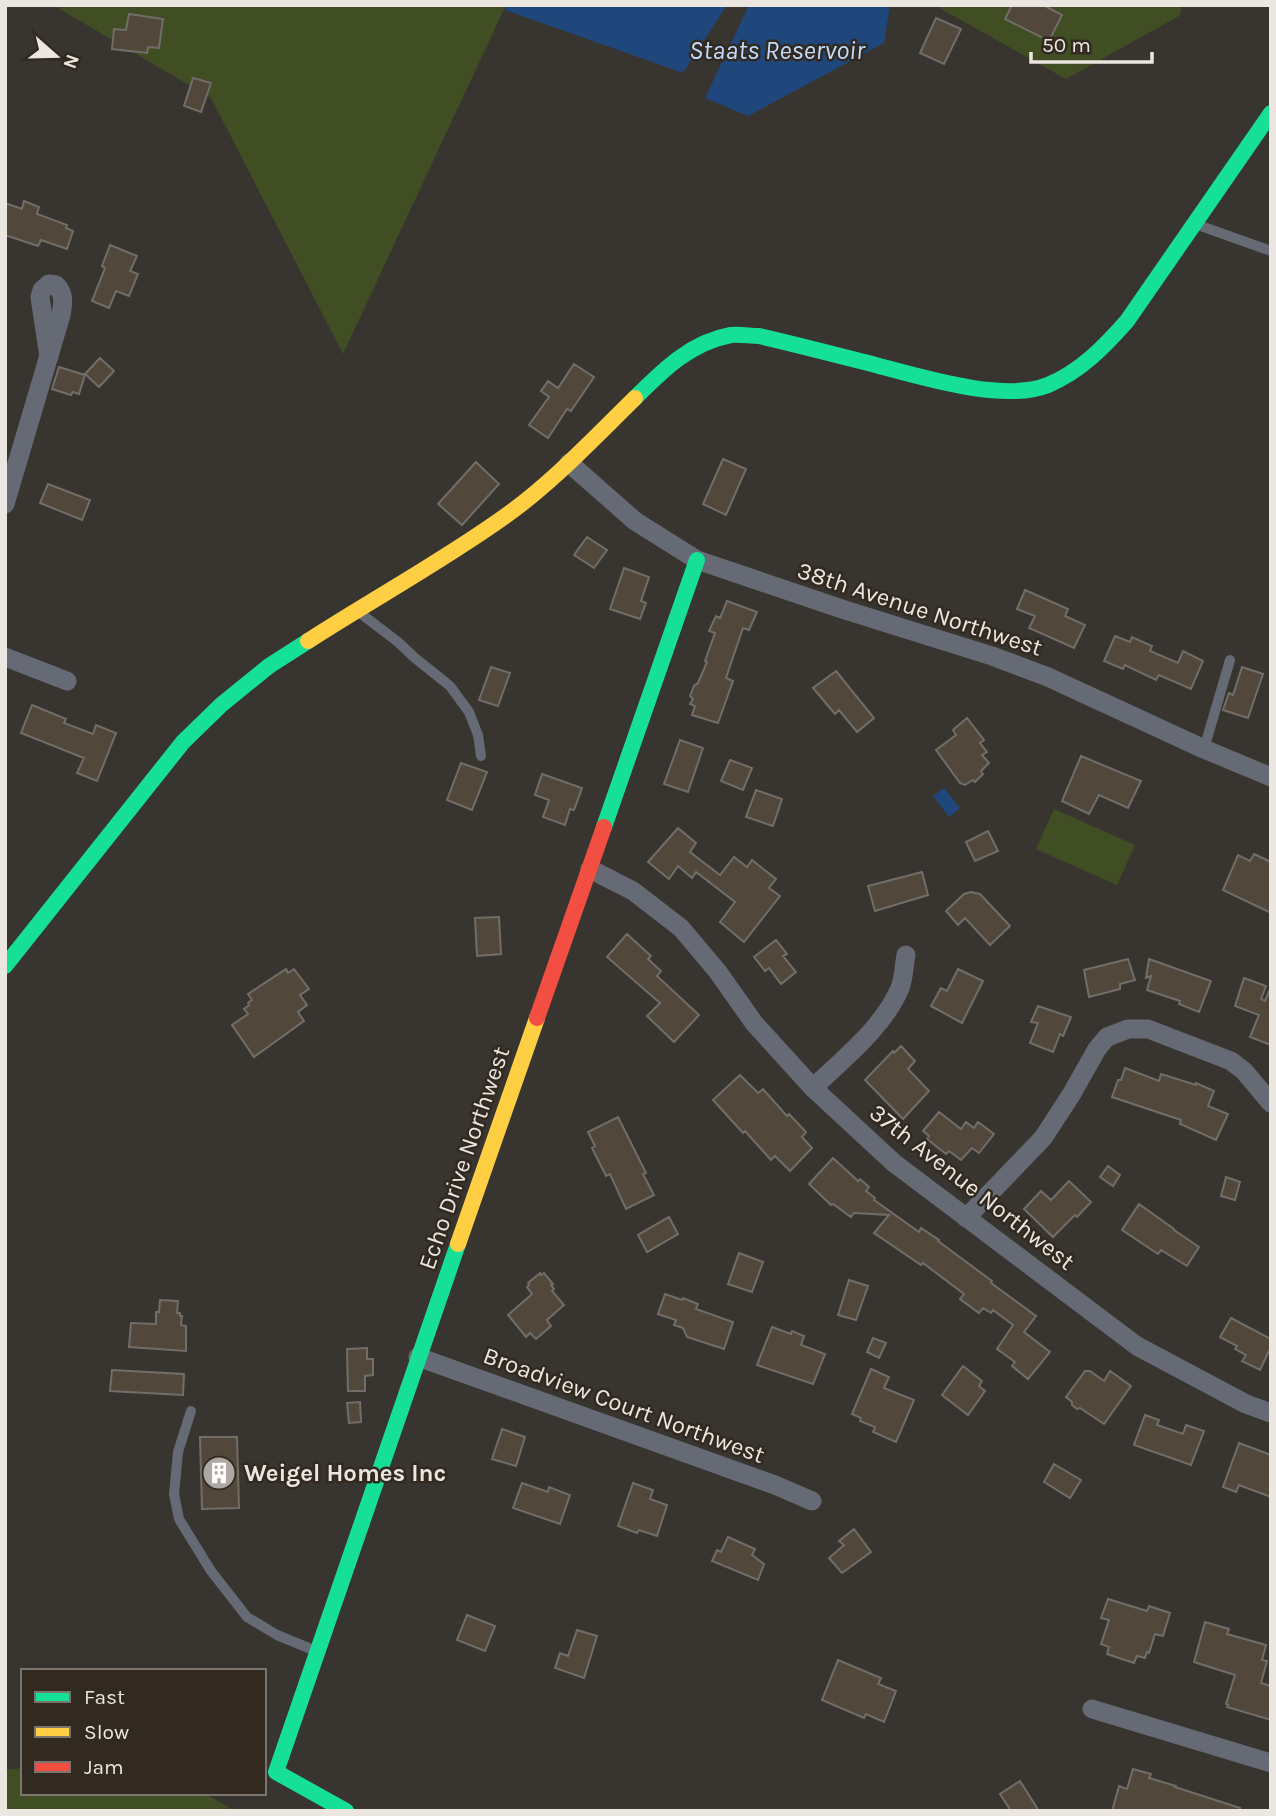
<svg xmlns="http://www.w3.org/2000/svg" width="1276" height="1816" viewBox="0 0 1276 1816" font-family="Karla,sans-serif">
	<rect width="100%" height="100%" fill="#38342f"/>
	<path fill="#414e24" d="M53,5H506L343,354L211,98Z
		M934,5H1183L1179,16L1066,79Z
		M1054,809L1135,845L1117,885L1036,849Z
		M23,1768V1793H204L235,1811H5V1770Z"/>
	<path fill="#1f477c" d="M507,5H727L683,73L505,10Z
		M749,5H890L884,43L748,116L705,98Z
		M944,788L960,808L949,817L933,796Z"/>
	<path fill="#51473b" stroke="#716e6a" stroke-width="2" d="M1012,5H1043L1062,15L1049,41L1005,19Z
		M129,14L163,19L159,48L148,47L147,53L112,49L114,29L126,30Z
		M936,18L961,29L944,64L920,53Z
		M193,78L211,83L201,112L184,106Z
		M24,201L39,207L37,214L67,225L66,228L73,231L67,249L41,240L38,246L5,235V203L22,209Z
		M110,245L137,256L130,271L138,274L129,296L116,291L109,308L92,301L105,268L102,266Z
		M100,358L114,371L99,387L85,374Z
		M574,364L594,377L571,411L567,409L548,438L529,425L549,397L541,391L548,381L558,388Z
		M59,367L85,375L79,394L73,392L71,395L52,389Z
		M723,459L746,469L726,515L703,504Z
		M476,462L499,484L462,525L438,504Z
		M48,484L90,500L82,520L40,503Z
		M587,537L607,550L594,568L574,555Z
		M624,568L649,577L641,601L646,603L640,619L610,609Z
		M1025,590L1068,609L1065,616L1085,625L1074,648L1029,628L1035,616L1017,609Z
		M727,601L757,612L749,630L743,628L726,678L733,681L718,723L692,715L695,706L690,704L693,699L690,696L694,686L698,683L707,662L705,661L715,633L709,631L716,616L720,618Z
		M1115,636L1130,642L1132,637L1152,646L1150,651L1178,663L1183,651L1203,661L1191,689L1159,675L1156,680L1125,665L1123,669L1104,661Z
		M491,667L510,673L498,706L479,700Z
		M1242,667L1263,674L1248,718L1223,710L1229,693L1233,695Z
		M836,671L874,718L857,732L839,710L835,714L813,688Z
		M32,705L66,719L64,723L93,734L96,725L116,733L97,781L77,773L84,758L21,733Z
		M967,718L984,740L980,743L987,752L982,755L989,763L981,771L983,774L975,782L973,780L965,785L960,783L936,750L956,735L953,730Z
		M680,740L703,748L688,792L664,784Z
		M1081,756L1141,781L1128,808L1099,795L1089,814L1062,801Z
		M730,760L752,768L743,790L721,781Z
		M461,763L487,772L472,810L447,800Z
		M542,774L582,788L574,810L570,809L565,825L543,817L549,800L535,795Z
		M756,790L782,799L773,826L746,817Z
		M678,828L696,843L690,852L720,875L734,857L747,867L752,860L776,879L769,888L780,896L744,942L720,922L735,902L696,872L692,878L678,866L669,879L648,862Z
		M988,831L998,851L975,861L966,842Z
		M1254,854L1271,862V913L1223,890L1238,855L1250,861Z
		M922,872L928,895L875,911L868,886Z
		M971,892L980,894L1010,926L990,945L965,918L958,925L946,911L964,894Z
		M499,917L501,954L477,956L475,918Z
		M627,934L651,956L648,959L661,971L657,976L699,1015L674,1042L647,1016L660,1003L607,957Z
		M776,940L787,954L783,956L796,972L781,984L769,968L765,971L754,957Z
		M1128,959L1135,980L1120,984V989L1089,997L1084,970Z
		M1149,959L1211,981L1199,1012L1179,1004L1180,1001L1147,990L1151,976L1146,978Z
		M286,969L288,973L294,969L309,989L300,995L307,1005L298,1012L304,1021L254,1057L232,1025L248,1014L244,1009L249,1005L248,1003L252,1000L248,994Z
		M958,969L983,981L962,1023L931,1006L941,988L947,991Z
		M1244,978L1266,986L1261,999L1265,1001L1271,987V1045L1250,1037L1259,1015L1235,1006Z
		M1038,1006L1071,1017L1063,1036L1060,1034L1053,1052L1030,1043L1038,1023L1031,1022Z
		M901,1046L915,1061L908,1069L929,1091L903,1119L865,1080L893,1051L894,1053Z
		M1125,1068L1159,1081L1161,1074L1196,1085V1083L1214,1091L1208,1106L1228,1114L1216,1140L1180,1124L1181,1120L1112,1097L1118,1080H1121Z
		M740,1075L758,1093L763,1089L787,1116L789,1114L806,1132L802,1137L812,1148L790,1171L775,1156L771,1160L745,1131L743,1133L713,1100Z
		M939,1112L961,1129L966,1122L974,1128L978,1122L994,1134L979,1153L972,1148L961,1160L949,1151L946,1154L927,1139L929,1136L923,1131Z
		M618,1117L646,1173L643,1174L654,1195L626,1209L610,1174L606,1176L592,1148L595,1146L588,1132Z
		M833,1158L858,1181L860,1179L869,1187L866,1191L875,1198L874,1200L919,1232L921,1228L939,1240L938,1241L992,1281L991,1283L1036,1316L1024,1332L1050,1352L1028,1379L1012,1366L1015,1362L997,1349L1013,1325L993,1310L991,1313L983,1308L979,1313L960,1299L964,1294L923,1263L921,1265L874,1233L889,1215L854,1213L851,1217L833,1204L831,1205L809,1184Z
		M1108,1166L1120,1175L1113,1186L1100,1177Z
		M1226,1177L1240,1182L1235,1200L1221,1196Z
		M1069,1181L1091,1202L1077,1217L1075,1215L1053,1237L1024,1209L1041,1191L1051,1200Z
		M1139,1204L1174,1229V1230L1199,1247L1187,1266L1161,1250L1158,1254L1122,1230Z
		M669,1217L678,1234L647,1252L638,1235Z
		M739,1253L763,1262L752,1292L728,1284Z
		M540,1273L541,1275L544,1273L553,1284L551,1285L554,1289L552,1291L564,1305L547,1320L551,1326L536,1339L530,1333L526,1337L508,1315L532,1294L527,1287L529,1285L528,1283Z
		M849,1280L868,1286L856,1320L838,1315Z
		M665,1294L682,1300L683,1298L698,1304L696,1309L733,1322L724,1349L687,1337L683,1328L674,1325L676,1320L658,1314Z
		M160,1300L178,1301L177,1313H180V1316H182L181,1325L186,1326V1351L129,1347L131,1323L156,1324V1312H159Z
		M1231,1318L1271,1339V1347L1260,1370L1242,1361L1246,1355L1235,1349L1237,1346L1220,1337Z
		M772,1327L791,1334L792,1331L804,1336L801,1345L825,1354L813,1384L757,1365Z
		M873,1338L886,1343L879,1358L867,1352Z
		M367,1348V1359H373V1375L365,1376V1391H348L347,1349Z
		M963,1366L982,1381L979,1386L985,1391L968,1415L942,1395Z
		M871,1369L889,1377L884,1388L914,1400L896,1442L873,1432L875,1427L860,1421L861,1418L852,1414Z
		M112,1370L184,1374L183,1395L110,1391Z
		M1085,1371H1090L1104,1381L1110,1371L1131,1386L1104,1424L1080,1408L1077,1409L1072,1405V1402L1066,1397Z
		M360,1402L361,1422L349,1423L347,1403Z
		M1145,1415L1159,1420L1157,1425L1183,1434L1186,1425L1204,1431L1191,1465L1134,1445Z
		M502,1429L525,1437L516,1466L492,1459Z
		M200,1437H237L239,1508L202,1509Z
		M1239,1443L1271,1455V1497L1239,1485L1236,1492L1223,1487Z
		M1054,1464L1081,1480L1070,1498L1044,1482Z
		M522,1483L548,1492L549,1487L570,1495L560,1524L513,1508Z
		M633,1483L653,1490L650,1499L667,1505L657,1536L639,1530L637,1533L618,1526Z
		M854,1529L871,1552L842,1573L829,1558L844,1545L839,1541Z
		M728,1537L755,1549L752,1555L764,1564L758,1580L712,1561L717,1550L721,1552Z
		M1108,1599L1147,1611L1149,1606L1170,1613L1163,1636L1155,1634L1149,1653L1147,1652L1145,1658L1137,1656L1134,1663L1107,1654L1109,1647L1101,1644L1109,1620L1101,1618Z
		M467,1615L495,1626L485,1651L457,1640Z
		M1205,1622L1229,1629L1227,1634L1266,1645L1262,1660L1267,1661L1261,1683L1271,1686V1720L1227,1707L1228,1705L1226,1704L1235,1675L1194,1662Z
		M577,1630L597,1636L584,1678L555,1668L560,1653L568,1656Z
		M838,1660L881,1678L878,1684L896,1691L884,1722L866,1714L864,1718L822,1700Z
		M1133,1769L1151,1774L1149,1778L1176,1786L1175,1787L1240,1808V1811H1112L1119,1786L1127,1789Z
		M1020,1781L1039,1811H1011L1000,1794Z"/>
	<g fill="none" stroke-linecap="round" stroke-linejoin="round">
		<path stroke="#666a75" stroke-width="10" d="M1198,225L1271,251
			M360,613L398,642L415,658L450,686L469,712L478,735L481,756
			M1204,749L1230,660
			M191,1411L178,1452L174,1494L179,1519L211,1571L247,1617L277,1635L316,1651"/>
		<path stroke="#666a75" stroke-width="19" d="M569,463L635,521L697,560L845,610L992,656L1048,677L1204,749L1271,777
			M5,504L61,315C63,303 65,294 56,285L49,284L42,290L40,297L49,357
			M5,657L67,681
			M590,869L633,891L681,928L718,972L754,1023L813,1088L894,1163L1137,1346L1246,1404L1271,1413
			M813,1088C844,1058 883,1028 900,988C904,978 904,965 906,955
			M966,1218L1043,1138L1071,1095L1097,1049L1107,1037L1128,1029H1148L1231,1061L1244,1071L1271,1103
			M418,1357L775,1485L812,1501
			M1092,1709L1271,1763"/>
		<path stroke="#16e098" stroke-width="16" d="M635,398C663,370 691,342 731,335C740,334 750,336 759,336C794,344 829,353 864,362C912,374 1001,404 1048,385C1081,371 1104,347 1127,321L1271,113
			M604,827L697,560
			M5,966L183,742L221,705L269,666L308,641
			M346,1811L276,1772L458,1244"/>
		<path stroke="#ffcf43" stroke-width="16" d="M308,641C373,599 441,562 504,517C551,484 594,438 635,398
			M458,1244L537,1018"/>
		<path stroke="#f24e42" stroke-width="16" d="M537,1018L604,827"/>
	</g>
	<defs>
		<symbol id="building-disc" viewBox="-11 -11 22 22"><circle r="9.5" fill="#ada8a3" stroke="#322a21"/><path d="M-4-6H4V6H1V3H-1V6H-4ZM-2.5-4.3h1.7v1.8h-1.7ZM.8-4.3h1.7v1.8H.8ZM-2.5-1h1.7V.8h-1.7ZM.8-1h1.7V.8H.8Z" fill="#fff"/></symbol>
	</defs>
	<g fill-rule="evenodd">
		<use href="#building-disc" x="200" y="1454" width="38" height="38"/>
	</g>
	<g text-anchor="middle" dominant-baseline="central" stroke-width="5" stroke-linejoin="round" paint-order="stroke">
		<g font-size="24" fill="#ece6e1" stroke="#322a21">
			<text transform="translate(920 609) rotate(18)">38th Avenue Northwest</text>
			<text transform="translate(464 1158) rotate(-71)">Echo Drive Northwest</text>
			<text transform="translate(972 1187) rotate(38)">37th Avenue Northwest</text>
			<text transform="translate(624 1405) rotate(20)">Broadview Court Northwest</text>
		</g>
		<g font-size="24" font-weight="bold" fill="#ece6e1" stroke="#322a21" text-anchor="start">
			<text x="244" y="1473">Weigel Homes Inc</text>
		</g>
		<g font-size="26" font-style="italic" fill="#c1dbfe" stroke="#322a21">
			<text x="777" y="50">Staats Reservoir</text>
		</g>
	</g>
	<rect width="1276" height="1816" fill="none" stroke="#ece6e1" stroke-width="14"/>
	<rect x="21" y="1669" width="245" height="126" fill="#322a21" stroke="#7c756e" stroke-width="2"/>
	<rect x="35" y="1692" width="35" height="10" fill="#16e098" stroke="#7c756e" stroke-width="2"/>
	<text x="84" y="1704" font-size="21" fill="#ece6e1">Fast</text>
	<rect x="35" y="1727" width="35" height="10" fill="#ffcf43" stroke="#7c756e" stroke-width="2"/>
	<text x="84" y="1739" font-size="21" fill="#ece6e1">Slow</text>
	<rect x="35" y="1762" width="35" height="10" fill="#f24e42" stroke="#7c756e" stroke-width="2"/>
	<text x="84" y="1774" font-size="21" fill="#ece6e1">Jam</text>
	<g transform="translate(56 56) rotate(110)" stroke="#322a21" stroke-width="5" paint-order="stroke">
	<path d="M0-5L12 26L0 18L-12 26Z" fill="#ece6e1"/>
	<text y="-10" font-size="19" font-weight="bold" text-anchor="middle" fill="#ece6e1">N</text>
	</g>
	<path d="M1031 52v10h121v-10" fill="none" stroke="#ece6e1" stroke-width="3.5"/>
	<text x="1042" y="52" font-size="21" fill="#ece6e1" stroke="#322a21" stroke-width="5" paint-order="stroke">50 m</text>
</svg>
